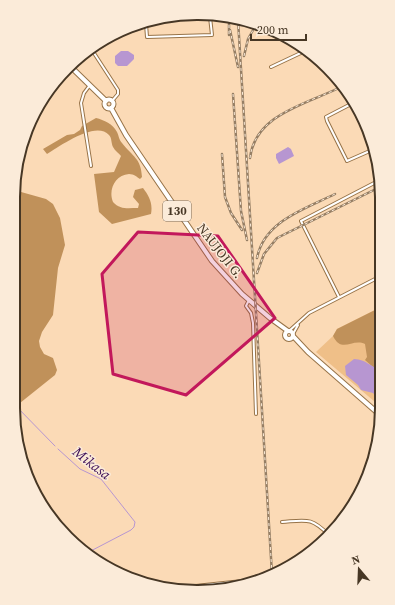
<svg xmlns="http://www.w3.org/2000/svg" width="395" height="605" viewBox="0 0 395 605" font-family="'Source Serif 4',serif">
	<rect width="100%" height="100%" fill="#fbdab6"/>
	<path fill="#efbf88" d="M381,307V407L316,352L333,336L337,329Z"/>
	<path fill="#c0915a" d="M96,118C104,120 113,124 117,132C119,136 119,140 122,143C133,157 141,158 142,177L140,179C137,177 134,174 129,174C115,175 108,190 113,202C120,210 128,208 138,208L139,204L133,197L135,190L143,188C149,196 153,203 151,214L112,224L99,212L94,174L114,172L121,156C119,153 115,151 113,147C111,143 112,138 109,135C96,120 60,146 47,154L43,149L67,135L74,134L80,130L82,126Z
		M14,190L46,199L53,204L60,218L65,245L58,268L53,315L42,332L39,341L40,347L44,354L53,358L57,370L55,375L20,403L17,404L13,401Z
		M381,307V336L377,339L381,344V370L374,368L365,360L367,357L365,344C352,338 342,354 333,336L337,329Z"/>
	<path fill="#b796d1" d="M121,51H128L134,55V59L127,66H118L115,63V56Z
		M288,147L291,149L294,156L279,164L276,158V154Z
		M354,359C367,360 369,366 381,370V405L373,393L361,390L358,385L346,375L345,366Z"/>
	<g fill="none" stroke-linecap="round" stroke-linejoin="round">
		<path stroke="#b796d1" stroke-width="1" d="M13,403L55,446
			M58,449L80,469L101,479L135,522L134,527L131,530L85,554"/>
		<defs>
			<path id="street" d="M146,24L147,37L212,35L210,17
				M92,50L118,90V94L112,101
				M271,67L305,51
				M90,85L84,93L81,103L91,166
				M353,103L326,117L327,121L347,161L372,150
				M339,297L301,221L380,180
				M249,300L246,306L251,313L253,323L256,414
				M289,331L309,313L381,276
				M293,334L298,325
				M282,522C307,520 311,517 329,535"/>
			<path id="secondary" d="M172,589L257,580"/>
			<path id="primary" d="M71,67L106,101
				M104.5 104a4.5 4.5 0 1 1 9 0a4.5 4.5 0 1 1-9 0Z
				M111,108L126,135L212,261L242,294L270,318L288,331
				M285 335a4 4 0 1 1 8 0a4 4 0 1 1-8 0Z
				M293,336L308,352L380,415"/>
		</defs>
		<use href="#street" stroke="#977348" stroke-width="4"/>
		<use href="#secondary" stroke="#977348" stroke-width="5"/>
		<use href="#primary" stroke="#977348" stroke-width="6"/>
		<use href="#street" stroke="#fff" stroke-width="2"/>
		<use href="#secondary" stroke="#fff" stroke-width="3"/>
		<use href="#primary" stroke="#fff" stroke-width="4"/>
		<defs>
			<path id="rail" d="M229,19V35
				M238,20L272,574
				M230,30L238,67
				M244,56L248,39L257,23
				M233,94L241,211L247,240
				M222,154L225,197L231,213L242,230
				M250,158C255,114 307,104 341,87
				M257,258C264,221 305,209 335,194
				M257,273L264,254L277,238L382,186"/>
		</defs>
		<use href="#rail" stroke="#957e64" stroke-width="2.5"/>
		<use href="#rail" stroke="#fbebd9" stroke-width="1" stroke-dasharray="3" stroke-linecap="butt"/>
	</g>
	<path fill="#c2185b" fill-opacity="0.2" stroke="#c2185b" stroke-width="3" stroke-linejoin="round" d="M138,232L218,236L275,318L186,395L113,374L102,274Z"/>
	<g text-anchor="middle" dominant-baseline="central" stroke-width="3" stroke-linejoin="round" paint-order="stroke">
		<rect fill="#fbebd9" stroke="#7d6d5b" stroke-width="1" x="163" y="201" width="28" height="20" rx="3"/>
		<g font-size="12" font-weight="bold" fill="#473725">
			<text x="177" y="211">130</text>
		</g>
		<g font-size="13" fill="#473725" stroke="#fbebd9">
			<text transform="translate(220 251) rotate(52)">NAUJOJI G.</text>
		</g>
		<g font-size="14" font-style="italic" fill="#3f1259" stroke="#fbebd9">
			<text transform="translate(92 463) rotate(38)">Mikasa</text>
		</g>
	</g>
	<path d="M0 0H395V605H0ZM197 20H198A177 177 0 0 1 375 197V408A177 177 0 0 1 198 585H197A177 177 0 0 1 20 408V197A177 177 0 0 1 197 20Z" fill="#fbebd9" fill-rule="evenodd"/>
	<path fill="none" stroke="#473725" stroke-width="2" d="M197 20H198A177 177 0 0 1 375 197V408A177 177 0 0 1 198 585H197A177 177 0 0 1 20 408V197A177 177 0 0 1 197 20Z"/>
	<g transform="translate(359 569) rotate(341)" stroke="#fbebd9" stroke-width="3" paint-order="stroke">
	<path d="M0-3L7 15L0 10L-7 15Z" fill="#473725"/>
	<text y="-6" font-size="11" font-weight="bold" text-anchor="middle" fill="#473725">N</text>
	</g>
	<path d="M251 34v6h55v-6" fill="none" stroke="#473725" stroke-width="2"/>
	<text x="257" y="34" font-size="12" fill="#473725" stroke="#fbebd9" stroke-width="3" paint-order="stroke">200 m</text>
</svg>
